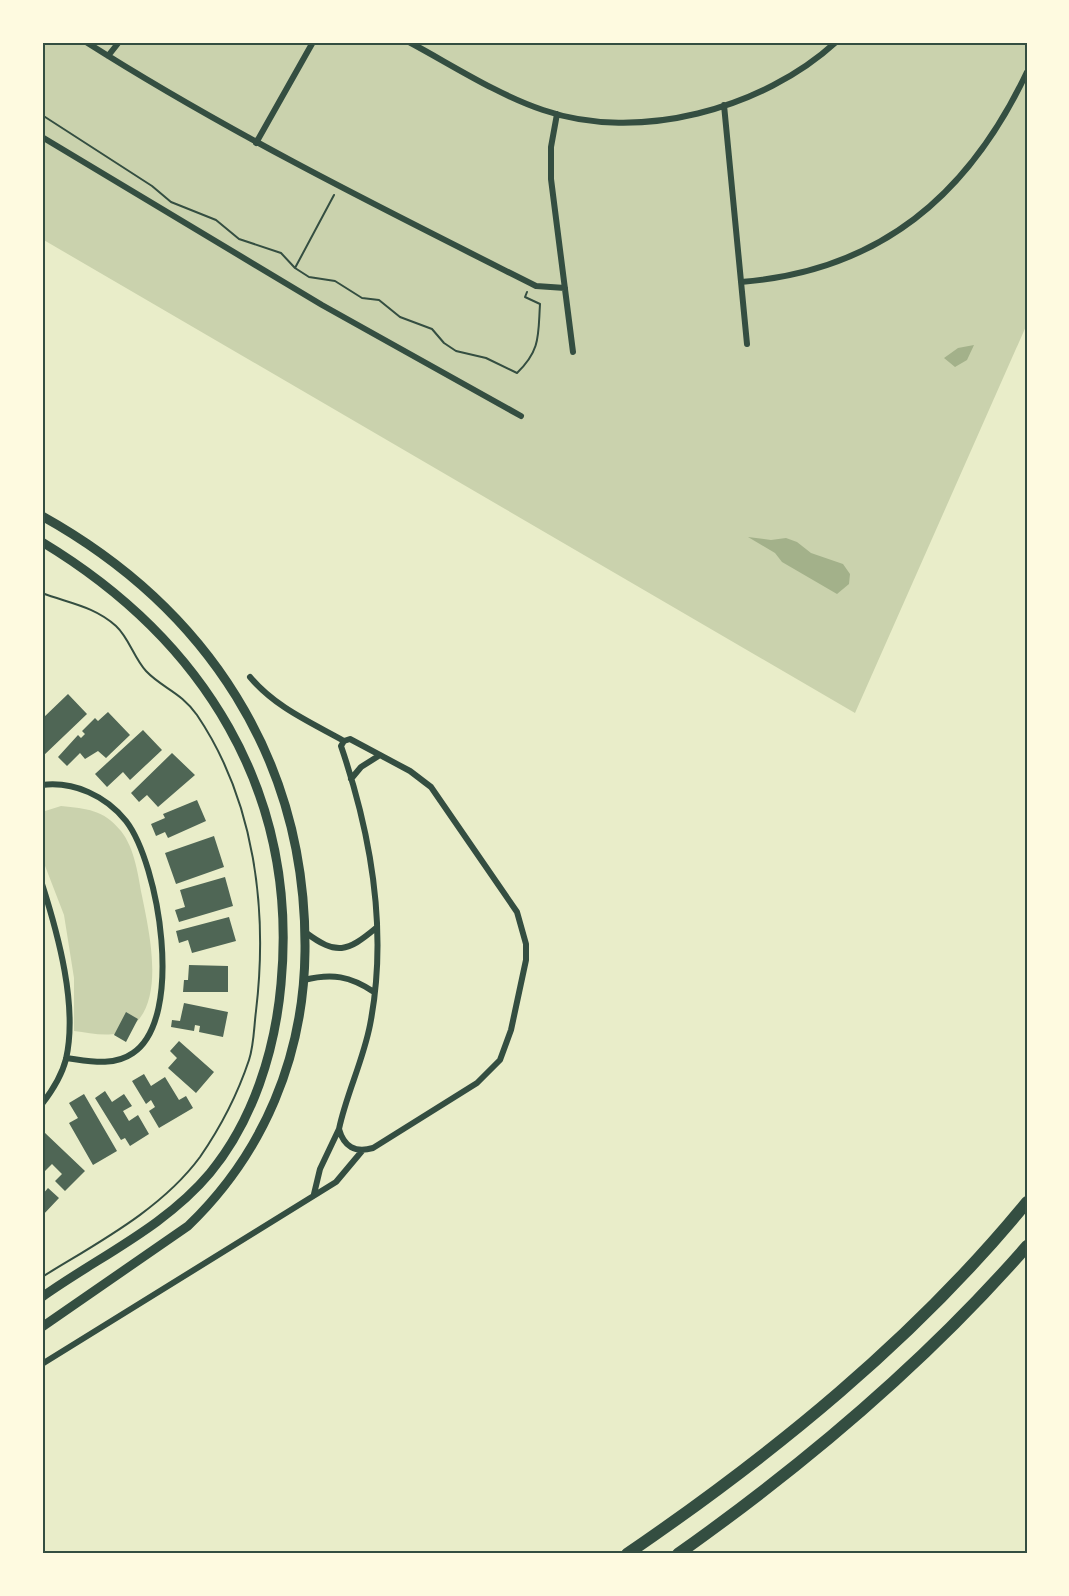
<svg xmlns="http://www.w3.org/2000/svg" width="1069" height="1596" viewBox="0 0 1069 1596" font-family="'Alegreya Sans',sans-serif">
	<rect width="100%" height="100%" fill="#e9edc9"/>
	<path fill="#cad2ad" d="M42,42H1027V324L855,713L42,239Z
		M61,806C87,809 103,809 121,831C135,849 138,875 142,896C149,931 167,1005 128,1029C112,1039 92,1033 74,1031V978L64,915L42,858V812Z"/>
	<path fill="#a3b18a" d="M974,345L967,360L955,367L944,358L958,348Z
		M748,537L771,540L786,538L797,542L811,553L843,564L850,574L849,584L837,594L782,562L775,553Z"/>
	<path fill="#4f6655" d="M68,694L87,714L42,757V719Z
		M108,712L130,735L106,758L98,751L85,759L80,753L67,766L58,757L78,735L81,738L85,734L82,731L95,718L98,721Z
		M143,730L162,750L130,780L123,772L107,787L95,774Z
		M172,753L195,775L158,807L147,795L139,802L131,793Z
		M197,800L206,821L168,838L165,832L156,836L151,824L165,818L163,814Z
		M214,836L224,867L176,884L165,853Z
		M225,877L233,906L179,922L175,910L185,907L180,890Z
		M229,917L236,941L192,953L188,940L179,943L176,931Z
		M189,965L228,966V992H183L184,980H188Z
		M184,1003L228,1012L223,1037L199,1032L200,1026L195,1025L194,1031L171,1027L172,1020L180,1021Z
		M126,1012L138,1019L126,1042L114,1035Z
		M179,1041L214,1072L196,1093L168,1068L177,1058L170,1051Z
		M144,1074L151,1086L165,1077L179,1100L186,1096L193,1108L159,1128L149,1111L155,1107L151,1100L146,1104L132,1081Z
		M105,1091L112,1102L124,1094L132,1106L123,1111L129,1121L138,1115L149,1134L130,1146L125,1138L121,1140L95,1098Z
		M84,1094L117,1151L93,1165L69,1123L78,1118L69,1103Z
		M44,1132L85,1171L65,1191L55,1181L62,1174L52,1164L44,1172L42,1170Z
		M48,1188L59,1198L42,1216V1195Z"/>
	<g fill="none" stroke-linecap="round" stroke-linejoin="round">
		<path stroke="#344e41" stroke-width="2" d="M42,115L152,186L171,202L216,220L239,239L281,253L295,268L334,195
			M295,268L309,277L335,281L362,298L379,300L400,317L432,329L444,343L456,351L486,358L517,373C541,350 538,335 540,304L525,297L527,292
			M42,593C68,603 94,606 116,626C129,638 134,658 146,671C162,688 181,692 197,715C255,801 268,910 256,1011C254,1026 254,1045 249,1060C238,1093 220,1128 200,1157C161,1210 97,1243 42,1277"/>
		<path stroke="#344e41" stroke-width="6" d="M86,42C231,134 383,209 536,286L565,288
			M409,42C452,65 496,94 543,110C638,143 763,109 836,42
			M108,56L119,42
			M724,105L747,344
			M557,114L551,147V179L573,352
			M42,137L322,305L521,416
			M256,143L313,42
			M741,282C880,271 969,195 1027,72
			M250,677C275,707 310,722 344,741
			M350,739L410,771L431,787L517,912L526,944V960L511,1030L500,1060L477,1083L373,1148C355,1153 344,1147 339,1129C346,1095 363,1061 370,1025C388,933 371,834 341,746L344,741Z
			M351,779L361,767L380,755
			M42,785C74,781 106,796 126,821C159,864 185,1018 133,1053C113,1067 89,1061 66,1058
			M42,884C58,934 78,1006 66,1059C62,1075 52,1091 42,1104
			M305,932C337,956 347,952 376,928
			M304,980C332,973 350,976 374,992
			M314,1194L320,1169L339,1129
			M42,1364L336,1182L362,1151"/>
		<path stroke="#344e41" stroke-width="9" d="M42,516C207,608 307,760 305,951C304,1056 264,1153 188,1226L42,1327
			M42,542C204,640 299,792 281,984C275,1051 253,1121 210,1173C165,1227 98,1257 42,1297"/>
		<path stroke="#344e41" stroke-width="12" d="M627,1554C773,1454 914,1340 1027,1202
			M678,1554C805,1464 925,1363 1027,1246"/>
	</g>
	<rect width="1069" height="1596" fill="none" stroke="#fefae0" stroke-width="87"/>
	<rect x="44" y="44" width="982" height="1508" fill="none" stroke="#344e41" stroke-width="2"/>
</svg>
